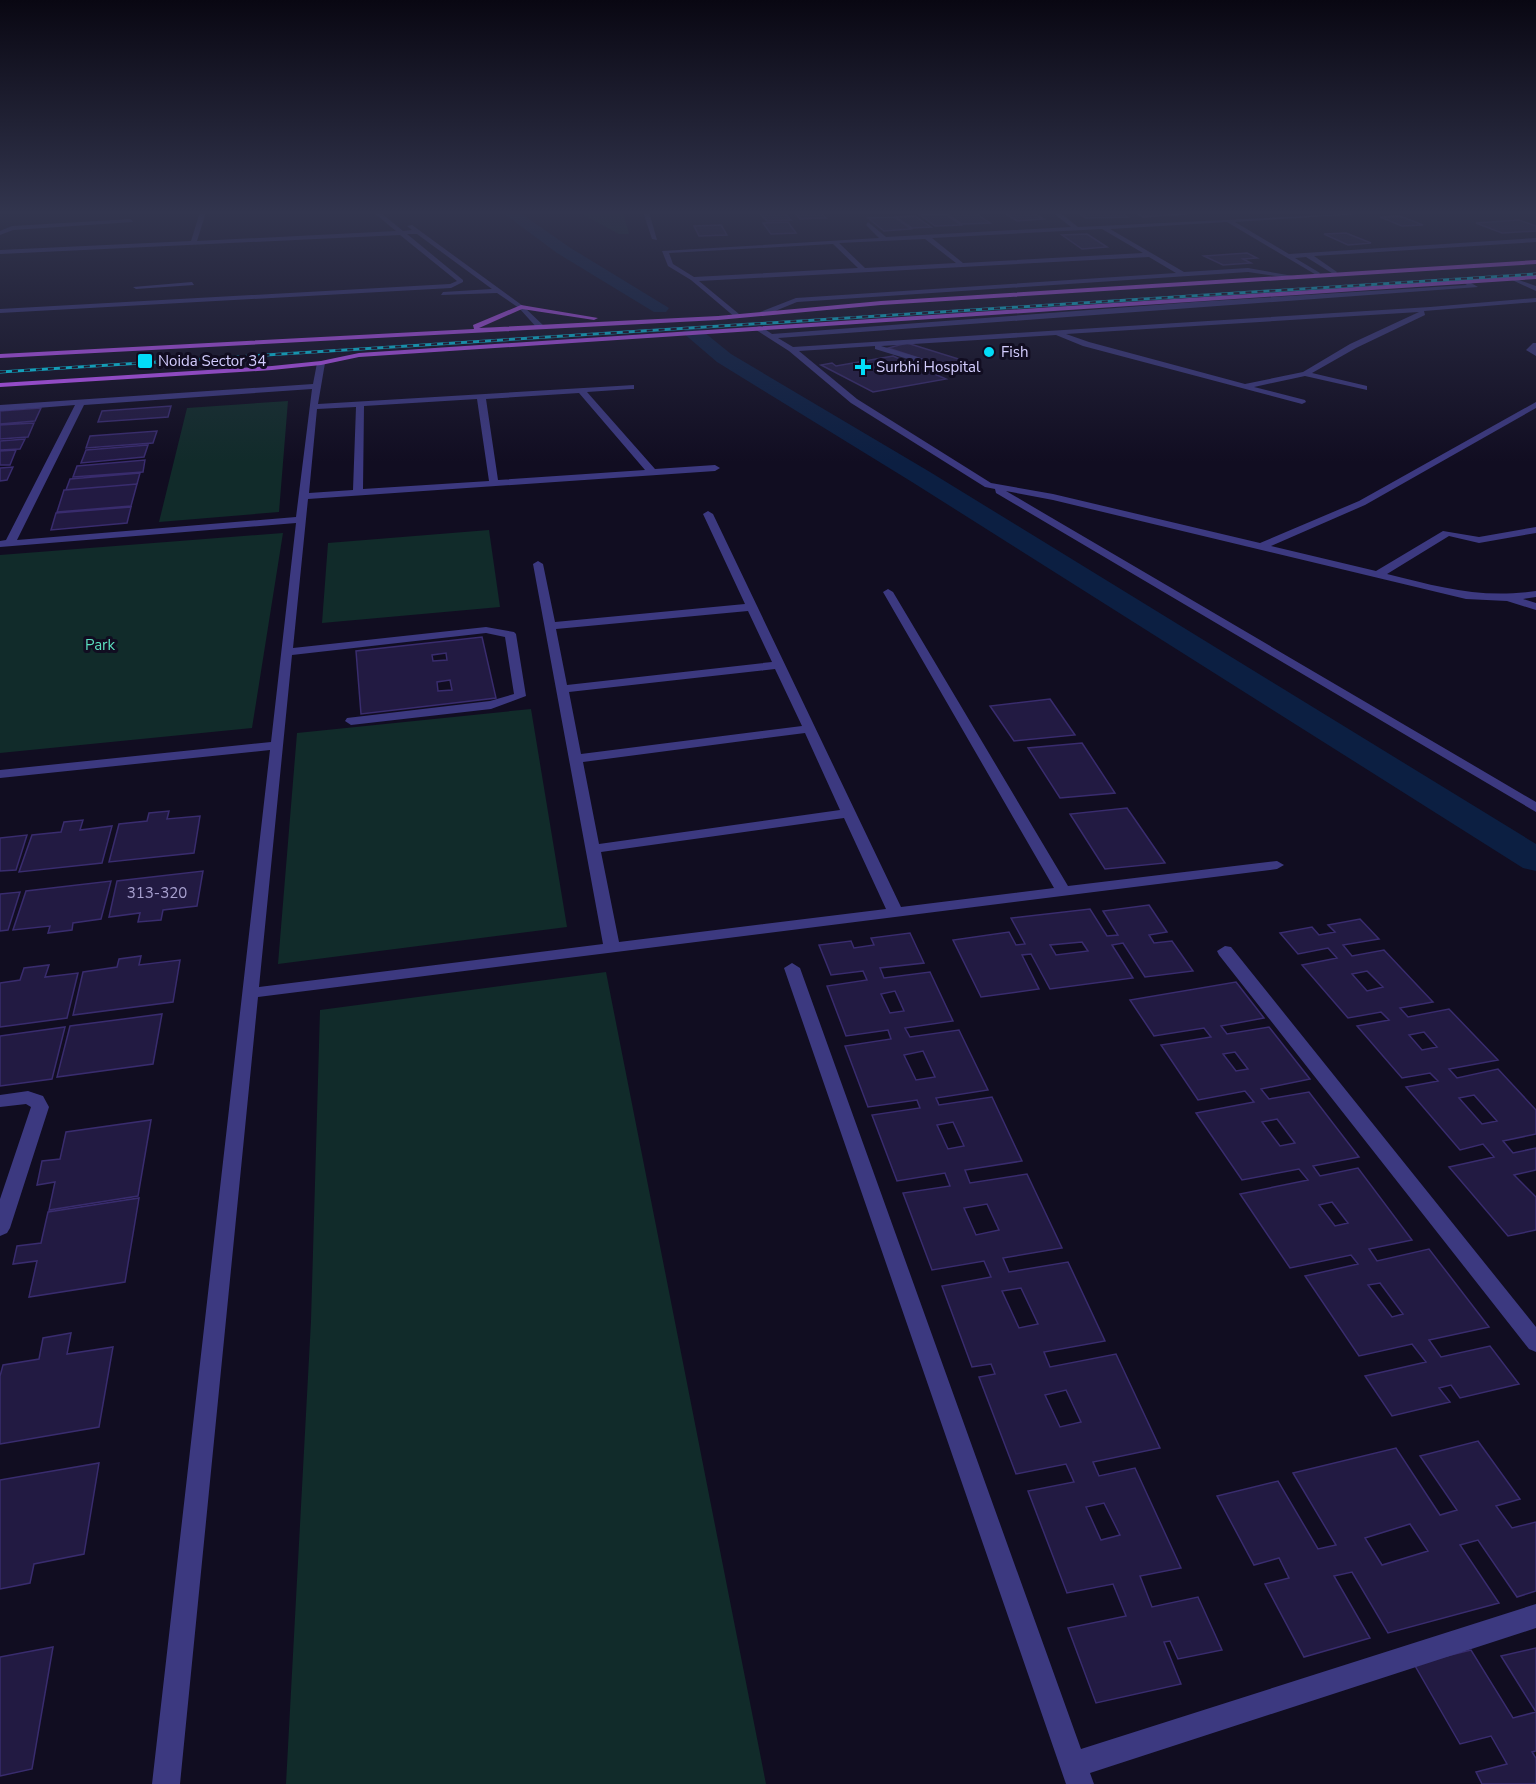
<svg xmlns="http://www.w3.org/2000/svg" width="1536" height="1784" viewBox="0 0 1536 1784" font-family="'Nunito Sans',sans-serif">
	<rect width="100%" height="100%" fill="#110d21"/>
	<path fill="#112b2a" d="M578,212H623L629,234H619Z
		M288,401L279,512L159,522L187,408Z
		M489,530L500,607L322,623L328,543Z
		M283,533L252,728L0,753V555Z
		M531,709L567,927L278,964L297,733Z
		M606,972L766,1784H286L311,1321L320,1010Z"/>
	<g fill="none" stroke-linecap="round" stroke-linejoin="round">
		<path fill="#0c1f42" fill-rule="evenodd" d="M502,212H519L569,247L669,308L666,312H654L557,253Z
			M692,326L699,328L731,354L930,472L1536,844V871L1523,868L912,482L717,362L682,332Z"/>
	</g>
	<path fill="#221a42" stroke="#392c6e" stroke-width="1.5" fill-rule="evenodd" d="M759,212H783L791,220L767,221Z
		M794,212H820L826,218L800,219Z
		M974,212L990,223L962,224L946,213Z
		M1003,212H1032L1044,219L1017,221Z
		M1121,212L1128,217L1086,218L1078,213Z
		M1135,212H1182L1186,214L1143,217Z
		M945,214L961,225L935,226L920,215Z
		M915,216L931,227L912,228L896,217Z
		M1400,216L1423,225L1402,226L1380,217Z
		M894,217L911,229L884,231L868,218Z
		M1519,220L1536,226V231L1502,233L1476,223Z
		M788,222L796,233L771,234L763,223Z
		M721,225L727,235L699,236L694,226Z
		M1346,233L1371,243L1348,245L1324,234Z
		M1087,234L1107,247L1082,249L1062,235Z
		M1247,253L1257,258L1243,259L1251,263L1223,265L1204,256Z
		M907,343L965,361L946,367L888,348Z
		M893,356L946,379L873,392L821,365L832,363L836,366Z
		M171,406L168,417L98,422L102,411Z
		M41,408L35,421L0,424V411Z
		M34,423L28,437L0,439V425Z
		M157,431L153,443L86,448L90,436Z
		M25,439L20,449L0,450V441Z
		M148,445L144,457L81,463L86,450Z
		M16,450L10,465H0V451Z
		M145,460L143,472L73,477L77,466Z
		M13,467L7,480L0,481V468Z
		M140,473L137,484L66,490L70,479Z
		M137,484L131,506L57,512L64,490Z
		M131,507L127,523L51,530L56,513Z
		M482,637L496,698L361,714L356,651ZM446,653L447,660L433,661L432,655ZM450,680L452,690L438,691L437,682Z
		M1050,699L1075,735L1014,741L990,706Z
		M1082,743L1115,793L1060,798L1028,748Z
		M1127,808L1165,863L1105,869L1070,814Z
		M169,811L167,819L200,816L194,853L109,862L119,824L147,821L149,813Z
		M83,820L80,830L112,826L102,863L19,872L32,835L61,832L64,822Z
		M27,835L16,870L0,871V838Z
		M203,871L197,906L163,910L161,920L138,922L140,913L109,917L117,881Z
		M111,881L101,919L73,923L72,930L48,933L50,926L13,930L26,891Z
		M20,892L8,930L0,931V894Z
		M1149,905L1167,932L1149,935L1154,943L1172,941L1193,971L1145,977L1123,943L1112,945L1133,978L1050,989L1031,954L1022,955L1039,989L981,997L953,940L1009,932L1016,945L1025,944L1011,918L1090,909L1107,936L1118,935L1103,911ZM1082,942L1088,951L1056,955L1050,945Z
		M1360,919L1379,939L1343,945L1352,956L1384,950L1433,1002L1400,1008L1408,1017L1449,1009L1498,1060L1449,1069L1457,1078L1498,1069L1536,1110V1134L1503,1141L1513,1153L1536,1148V1170L1514,1175L1536,1197V1230L1508,1236L1449,1167L1494,1157L1483,1144L1460,1150L1406,1087L1438,1081L1430,1073L1402,1078L1357,1026L1389,1020L1381,1012L1348,1018L1302,965L1337,958L1328,948L1298,954L1280,933L1312,927L1319,935L1335,932L1328,925ZM1367,971L1383,987L1367,991L1352,974ZM1424,1032L1437,1047L1422,1050L1409,1035ZM1474,1095L1497,1121L1482,1124L1459,1098Z
		M910,933L924,963L880,968L884,978L930,972L953,1021L905,1028L910,1037L959,1030L988,1090L936,1098L939,1105L992,1097L1022,1161L965,1170L970,1183L1027,1174L1062,1248L1003,1258L1009,1272L1068,1262L1105,1341L1044,1352L1050,1367L1116,1354L1160,1448L1093,1462L1099,1476L1135,1468L1181,1568L1140,1576L1152,1607L1198,1597L1222,1650L1178,1659L1170,1641L1164,1642L1181,1684L1096,1703L1068,1628L1126,1616L1113,1584L1067,1593L1028,1491L1074,1482L1066,1464L1016,1474L979,1377L995,1374L991,1364L972,1367L942,1286L991,1277L984,1261L932,1270L903,1193L950,1186L945,1173L897,1181L872,1115L920,1108L917,1100L868,1107L845,1046L891,1039L888,1030L846,1036L827,986L867,980L863,971L831,975L819,945L851,941L854,948L874,945L871,938ZM895,991L904,1011L890,1013L881,994ZM923,1051L935,1077L916,1080L904,1055ZM953,1122L964,1146L948,1149L937,1125ZM987,1204L999,1230L976,1235L964,1208ZM1021,1288L1038,1324L1019,1328L1002,1291ZM1066,1390L1081,1422L1060,1427L1045,1395ZM1104,1503L1120,1535L1101,1540L1086,1507Z
		M141,956L139,965L180,960L173,1002L73,1015L83,972L117,967L119,959Z
		M49,965L45,977L78,973L67,1018L0,1027V983L20,980L24,968Z
		M1236,982L1264,1018L1221,1026L1227,1034L1269,1027L1310,1079L1261,1089L1269,1099L1309,1092L1359,1157L1313,1166L1320,1176L1358,1168L1412,1240L1369,1249L1377,1261L1429,1249L1489,1327L1429,1340L1441,1357L1490,1346L1519,1384L1460,1398L1451,1385L1439,1388L1450,1402L1392,1416L1365,1376L1426,1362L1412,1344L1359,1356L1305,1276L1358,1264L1351,1255L1290,1268L1240,1194L1308,1180L1299,1169L1242,1180L1196,1113L1254,1102L1245,1091L1198,1100L1161,1045L1211,1037L1204,1028L1154,1036L1130,1000ZM1235,1052L1248,1069L1236,1071L1223,1054ZM1277,1119L1295,1143L1280,1146L1262,1122ZM1332,1202L1348,1223L1335,1226L1319,1205ZM1380,1283L1403,1314L1392,1317L1368,1285Z
		M162,1014L153,1064L57,1077L70,1026Z
		M65,1027L52,1079L0,1086V1036Z
		M151,1120L138,1196L49,1210L55,1182L37,1185L42,1161L60,1159L66,1132Z
		M139,1198L125,1282L29,1297L37,1261L13,1264L17,1246L41,1243L48,1212Z
		M71,1333L67,1354L113,1347L99,1427L0,1444V1376L3,1365L39,1359L43,1338Z
		M1478,1441L1520,1499L1496,1506L1512,1528L1536,1522V1591L1517,1597L1478,1540L1460,1545L1499,1603L1388,1633L1352,1572L1334,1576L1370,1638L1304,1657L1265,1584L1289,1578L1279,1558L1254,1565L1217,1496L1278,1481L1318,1549L1336,1545L1293,1473L1396,1448L1440,1515L1457,1510L1420,1456ZM1410,1524L1428,1551L1382,1565L1365,1538Z
		M99,1463L84,1554L34,1564L30,1583L0,1589V1480Z
		M53,1647L32,1769L0,1776V1657Z
		M1536,1648V1751L1532,1752L1536,1758V1784H1482L1476,1772L1507,1764L1491,1736L1460,1744L1414,1664L1471,1650L1513,1718L1536,1712L1501,1656Z"/>
	<g fill="none" stroke-linecap="round" stroke-linejoin="round">
		<path fill="#3c3980" fill-rule="evenodd" d="M200,212H206L197,241L396,231L373,212H380L403,231L412,230L407,226L412,225L523,306L545,327L538,329L519,308L497,293L441,295L443,292L492,289L417,234H407L463,280V282L451,288L0,313V309L450,284L457,281L400,235L0,254V250L191,241Z
			M643,212H649L657,240L652,239Z
			M1052,212H1059L1078,227L1390,212L1235,222L1289,254L1536,238V242L1314,256L1337,272L1335,275L1306,257L1295,258L1320,273L1318,276L1227,222L1110,229L1184,272L1248,268L1293,276L1290,278L1248,272L797,302L763,316L760,312L796,298L1176,273L1149,257L699,281L739,314L736,318L691,280L668,266L662,251L879,238L866,225L868,222L886,237L1071,227ZM1102,229L1143,253L963,263L932,238ZM925,239L956,263L865,268L839,243ZM833,244L858,268L694,277L673,264L669,253Z
			M131,219L133,222L13,230L0,235V231L12,226Z
			M1510,277L1536,286V291L1510,279Z
			M1464,279L1478,287L778,338L793,347L1430,307L1536,298V302L1424,311L1425,315L1356,348L1312,373L1367,386V390L1305,376L1254,387L1305,400L1306,402L1302,404L1083,346L1056,335L881,346L950,367L951,369L947,371L875,349V346L799,351L857,399L991,483L1053,494L1260,543L1359,501L1536,402V408L1365,505L1271,546L1376,571L1443,531L1479,537L1536,527V533L1479,543L1449,536L1387,574C1440,587 1480,599 1536,591V597L1523,599L1536,603V610L1507,601L1466,599L1053,500L1006,491L1536,802V812L996,493L995,489L985,487L851,403L789,351L753,328L760,326L772,334L1195,302L1467,285L1461,281ZM1419,312L1350,344L1303,372L1245,384L1089,342L1066,334Z
			M192,282L194,285L136,289L133,287Z
			M1533,343H1536V356L1526,350Z
			M321,361L325,363L318,404L634,385V389H631L587,392L655,469L715,465L720,468L715,471L308,499L293,648L486,627L514,632L516,634L526,696L491,709L351,725L345,721L347,718L490,701L514,694L505,637L486,633L292,655L259,987L603,944L533,564L538,561L543,564L555,622L745,604L703,514L708,511L713,514L901,907L1054,888L883,592L888,589L893,592L1068,886L1277,861L1284,865L1277,869L258,997L180,1784H152L270,750L0,778V770L271,742L296,523L0,547V541L6,540L75,405L0,411V405L313,384L317,363ZM312,389L296,517L17,540L84,405ZM579,393L645,470L498,480L486,399ZM477,399L489,481L363,489L364,406ZM356,407L353,490L309,493L317,409ZM748,611L772,662L567,685L556,629ZM775,669L802,726L581,754L569,692ZM805,733L840,810L599,844L583,762ZM844,818L886,909L619,942L601,852Z
			M1225,946L1231,947L1536,1327V1352L1529,1349L1219,955L1217,951Z
			M792,963L800,968L1081,1749L1536,1604V1628L1090,1773L1094,1784H1066L784,968Z
			M28,1091L43,1096L49,1107L10,1228L7,1233L0,1236V1199L31,1107L26,1104L0,1107V1095Z"/>
		<path fill="#c056fe" fill-rule="evenodd" d="M1536,260V264L881,305L718,320L0,358V354L474,329L473,325L521,305L598,318L594,320L522,309L479,328L718,316L881,301Z
			M1536,275V279L359,357L321,365L272,370L0,387V383L272,366L321,361L359,353Z"/>
		<defs>
			<path id="rail" d="M0,372L1536,274"/>
		</defs>
		<use href="#rail" stroke="#02dcf7" stroke-width="3"/>
		<use href="#rail" stroke="#110d21" stroke-width="2" stroke-dasharray="6" stroke-linecap="butt"/>
	</g>
	<linearGradient id="sky" x2="0" y2="1"><stop stop-color="#090712"/><stop offset="0.46" stop-color="#32354e"/><stop offset="1" stop-color="#32354e" stop-opacity="0"/></linearGradient>
	<rect width="1536" height="462" fill="url(#sky)"/>
	<g fill="#02dcf7" stroke="#110d21" stroke-width="2">
		<circle cx="989" cy="352" r="6"/>
		<rect x="137" y="353" width="16" height="16" rx="3"/>
		<path d="M860 358h6v6h6v6h-6v6h-6v-6h-6v-6h6z"/>
	</g>
	<g text-anchor="middle" dominant-baseline="central" stroke-width="6" stroke-linejoin="round" paint-order="stroke">
		<g font-size="15" fill="#d4ceff" stroke="#110d21" text-anchor="start">
			<text x="1001" y="352">Fish</text>
			<text x="158" y="361">Noida Sector 34</text>
			<text x="876" y="367">Surbhi Hospital</text>
		</g>
		<g font-size="15" fill="#5bdebe" stroke="#110d21">
			<text x="100" y="645">Park</text>
		</g>
		<g font-size="15" fill="#a8a1d0">
			<text x="157" y="893">313-320</text>
		</g>
	</g>
</svg>
